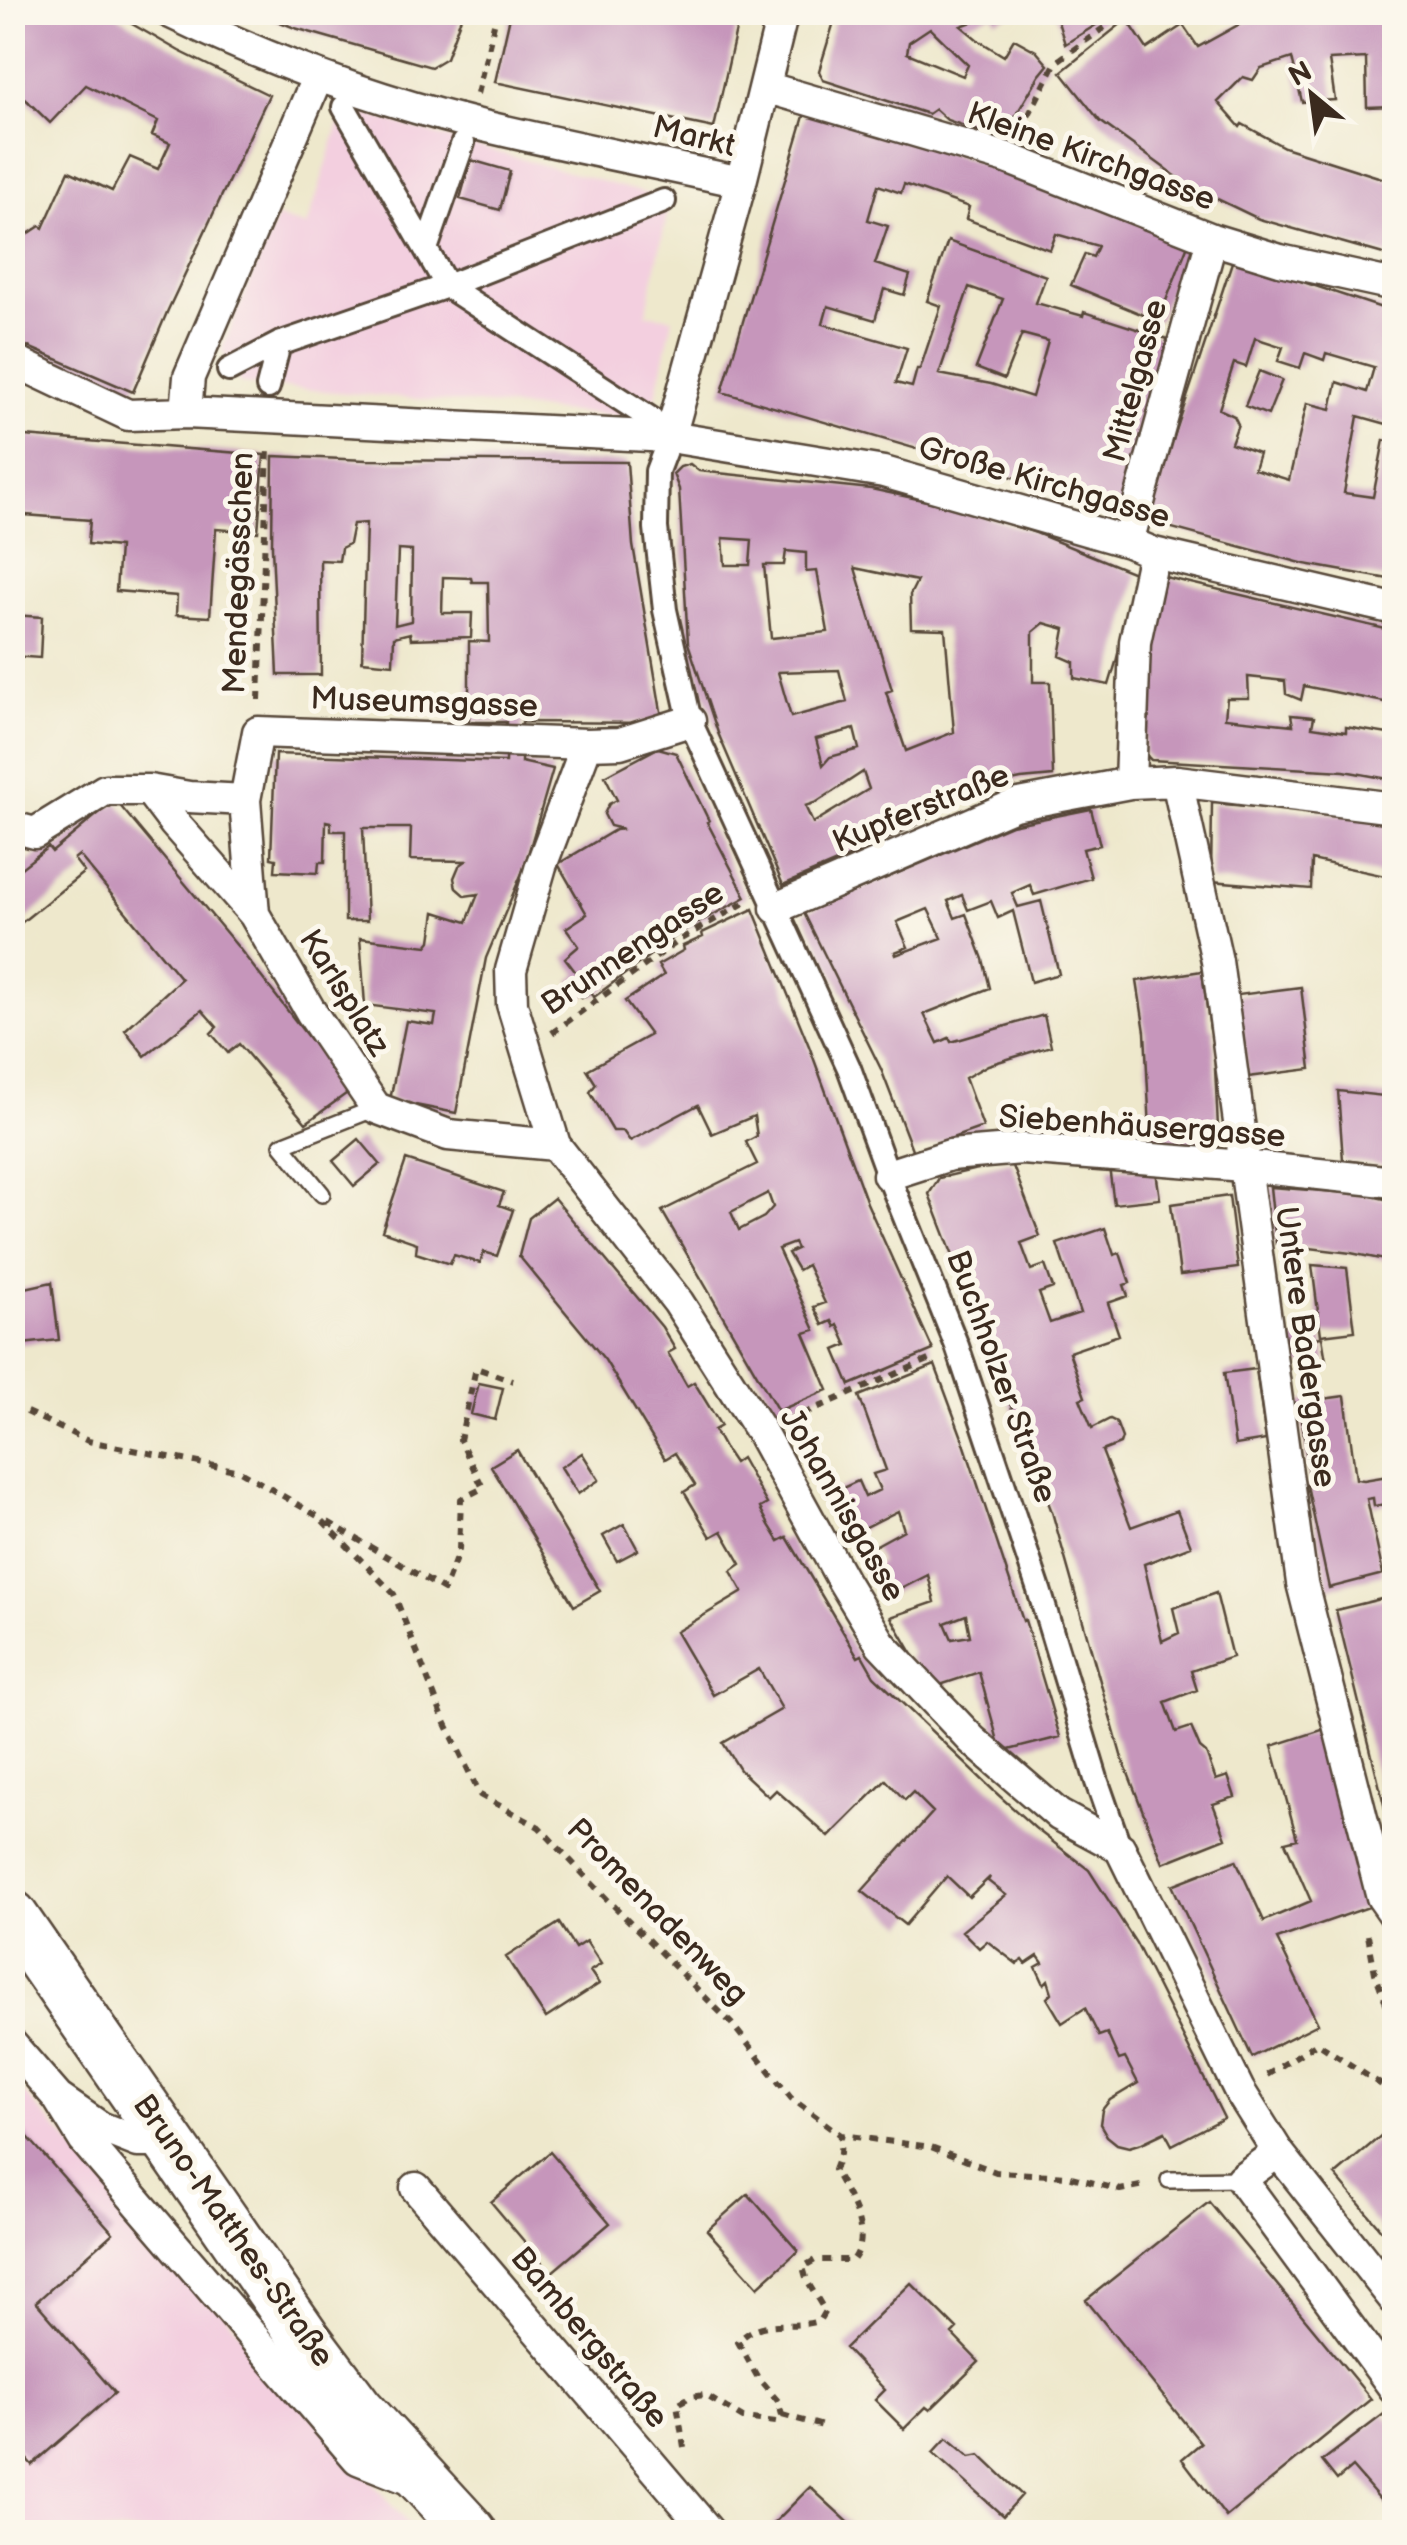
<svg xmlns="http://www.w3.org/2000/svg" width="1407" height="2545" viewBox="0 0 1407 2545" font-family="'Balsamiq Sans',sans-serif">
	<rect width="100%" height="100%" fill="#fbf7ec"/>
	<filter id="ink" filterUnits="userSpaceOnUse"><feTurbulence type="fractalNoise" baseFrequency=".01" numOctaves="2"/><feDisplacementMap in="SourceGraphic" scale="20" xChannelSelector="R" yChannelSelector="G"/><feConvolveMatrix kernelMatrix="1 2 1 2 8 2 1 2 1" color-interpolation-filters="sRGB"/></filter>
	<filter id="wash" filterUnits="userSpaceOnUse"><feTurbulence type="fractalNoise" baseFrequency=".0048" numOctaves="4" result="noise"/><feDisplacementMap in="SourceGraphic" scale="40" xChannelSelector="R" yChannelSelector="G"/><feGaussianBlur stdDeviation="2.25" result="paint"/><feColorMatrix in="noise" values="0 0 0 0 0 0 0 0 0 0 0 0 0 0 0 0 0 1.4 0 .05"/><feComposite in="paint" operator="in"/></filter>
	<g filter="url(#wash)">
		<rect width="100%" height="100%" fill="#eee8cc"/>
		<path fill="#f3cfdf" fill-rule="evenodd" d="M344,107L439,136L658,197L668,210L646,314L673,318L651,419L242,384L229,370L222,349L277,217L307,227ZM470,161L510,171L500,209L460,199Z
			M12,2080L194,2279L415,2532H13Z"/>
		<g id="blocks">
			<path fill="#c696bb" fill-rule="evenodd" d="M12,12H111L179,51L269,95L168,310L133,392L12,340V209L28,234L40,226L43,228L69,171L112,191L130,157L158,169L170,143L152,135L158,121L86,85L50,123L12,86V76L20,68L12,63Z
				M255,12H463L446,58L431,67L295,28Z
				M511,12H740L714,128L495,82Z
				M837,12H1017L996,20L993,14L961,26L978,40L1004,56L1014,39L1036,51L1048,65L1039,76L1002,139L947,120L935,109L928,114L823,80L819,71ZM930,28L968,65L963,76L907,53L909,42Z
				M1055,12H1117L1065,44Z
				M1287,12H1394V106L1367,107L1366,58L1329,60L1335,100L1302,102L1292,58L1261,68L1253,80L1243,77L1218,102L1240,127L1242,124L1284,147L1394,182V257L1259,219L1188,185L1100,121L1061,72L1127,19L1147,49L1183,25L1198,47L1240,24Z
				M807,106L871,125L1191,237L1158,321L1071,285L1085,254L1093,257L1098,246L1056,234L1050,250L966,219L969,207L904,184L901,193L878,185L868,220L888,226L875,264L910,275L904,295L884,289L875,320L828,306L823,324L907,348L896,383L912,387L917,369H920L941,306L927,301L948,241L1046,276L1036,303L1083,316L1084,312L1177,342L1122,509L722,392ZM969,287L1003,299L976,368L1004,379L1022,334L1048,341L1032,397L991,384L939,374Z
				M471,160L510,171L500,210L460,199Z
				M1233,259L1394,312V426L1358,416L1344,493L1373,497L1384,440L1394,443V580L1305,564L1146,521ZM1255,338L1283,347L1278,361L1300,368L1305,353L1324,360L1326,353L1374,367L1367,392L1337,382L1331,409L1307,403L1289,480L1254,469L1259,453L1231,443L1238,424L1234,416L1219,409L1234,363L1246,367Z
				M1259,371L1282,380L1268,415L1245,406Z
				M12,435L264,455L258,532L216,529L210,617L176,615L177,596L116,591L119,547L88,544L90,520L12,514Z
				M273,456L367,460L627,462L633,545L663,723L522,722L521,762L553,769L524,868L486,958L456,1113L390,1100L406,1021L434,1025L436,1014L365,1005L360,938L427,946L431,941L435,912L467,922L478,894L465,896L456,888L454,878L459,866L466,861L410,860L411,828H363L367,921H345V831H331V822L326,821L325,862H319L318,873L275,871L276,859L271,858L275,754L505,762L506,722H469V641L489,642L488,582H472L471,578L443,577L442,613H472L471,637L411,639L410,633L394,637L393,664L362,661L366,523L353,524L349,544L341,548L339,561L320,560L321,675H278L272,547ZM398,550L412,551L411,621L395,625Z
				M690,464L699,471L871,489L955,507L1036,533L1137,574L1116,662L1109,685L1074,678V662L1060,656L1065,629L1044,623L1033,632V682H1050L1053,776L1021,779L965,791L926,820L867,849L783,885L718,733L688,643L679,489L673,474L680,467ZM723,538L752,540L750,565H725ZM786,551L806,553V572L817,571L828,632L771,638L764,565H784ZM855,568L917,581L910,595L911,628L945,629L954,732L906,751L886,692L892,690ZM839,670L847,702L791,717L778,672ZM854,729L859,749L830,757L823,765L816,739ZM863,772L869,789L813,823L805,806L817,802Z
				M1165,577L1394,631V704L1304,686L1301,700L1286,694L1285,681L1248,677L1249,698H1227L1225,718L1293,725L1291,715L1314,717L1312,727L1346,732V727L1394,735V780L1344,771L1151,760L1144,753L1147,659Z
				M12,615L42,617L40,658L12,656Z
				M658,748L676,753L709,821L707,822L746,897L681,932L594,997L591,991L582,998L570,981L577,974L565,958L579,946L566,928L587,914L558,864L615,830L623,829L610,826L604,814L609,804L617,800L605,776Z
				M117,802L238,947L350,1091L306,1123L239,1044L228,1053L211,1033L217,1027L202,1010L145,1056L125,1030L181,979L79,855L74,859L84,872L16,927L12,923V875L48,847L52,852L110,804L111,807Z
				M1212,803L1369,817L1394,823V878L1312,860L1311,889L1211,881Z
				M1091,809L1100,845L1083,849L1091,878L1034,895L1030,885L1012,893L1018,907L1041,901L1059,974L1031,982L1013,911L998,918L991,901L968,910L962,895L948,901L955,918L966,914L983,959L990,988L924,1014L938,1043L949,1038L951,1042L1044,1015L1051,1046L988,1065L965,1078L983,1127L913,1152L881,1069L804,913L1011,825ZM928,909L942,938L896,955L895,952L908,947L897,922Z
				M753,909L809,1046L867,1203L933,1350L850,1385L835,1350L847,1345L838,1325L835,1327L832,1321L823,1325L814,1307L825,1303L807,1265L798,1270L788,1253L797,1249L794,1243L778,1249L815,1330L804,1333L828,1390L778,1411L662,1211L757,1164L746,1142L757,1136L754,1116L712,1134L698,1105L630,1141L623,1131H613L590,1092L596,1084L587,1070L650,1035L625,1001L664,975L658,965L684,950L683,946L703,937L702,933ZM768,1193L773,1207L764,1217L739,1230L731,1212Z
				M1202,971L1210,1029H1213L1219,1147L1151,1150L1145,1032L1137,981Z
				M1301,987L1311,1069L1248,1077L1238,995Z
				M1338,1091L1394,1097V1167L1343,1160Z
				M359,1139L380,1164L354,1186L333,1161Z
				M406,1160L504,1192L499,1205L513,1210L497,1256L484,1252L480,1263L454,1255L450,1264L416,1253L417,1243L382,1231Z
				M1011,1161L1040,1236L1021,1243L1031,1270L1045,1265L1053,1288L1039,1293L1050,1323L1080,1313L1057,1244L1105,1228L1114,1255L1120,1253L1130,1283L1124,1285L1128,1296L1108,1303L1119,1335L1069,1352L1085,1397L1080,1399L1092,1428L1110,1419L1116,1422L1122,1438L1120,1444L1102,1451L1131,1527L1177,1510L1191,1546L1144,1564L1162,1641L1179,1633L1173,1608L1216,1593L1232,1657L1191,1671L1197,1690L1165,1702L1176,1732L1191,1727L1200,1748L1206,1753L1216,1780L1228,1776L1235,1797L1213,1804L1226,1838L1163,1863L1121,1755L1052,1512L929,1194L939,1178Z
				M1109,1167L1156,1171L1160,1199L1114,1204Z
				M1270,1187L1362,1194L1394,1201V1262L1351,1253L1276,1244Z
				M1229,1196L1238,1268L1180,1275L1171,1204Z
				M554,1198L662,1327L675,1349L668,1353L687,1386L694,1382L721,1426L714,1430L724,1448L734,1463L741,1458L767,1504L760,1508L769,1525L779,1541L787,1537L858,1657L862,1655L874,1676L994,1791L1035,1828L1089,1870L1136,1943L1224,2118L1172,2145L1165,2132L1142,2143L1129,2147L1117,2144L1107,2136L1100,2124L1102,2110L1110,2100L1138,2083L1125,2058L1119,2060L1107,2033L1099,2036L1085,2008L1062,2023L1047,1998L1052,1993L1048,1980L1044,1984L1036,1967L1043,1963L1038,1956L1026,1964L1023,1960L1017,1964L987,1941L979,1948L962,1931L1006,1895L988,1881L990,1877L969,1897L947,1876L905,1925L862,1891L933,1812L913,1792L905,1800L886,1780L829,1837L776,1790L769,1797L740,1770L723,1743L782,1709L759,1669L713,1695L676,1632L743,1592L731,1571L741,1564L722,1531L711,1537L684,1492L695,1485L675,1453L665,1459L605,1360L519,1256L529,1218Z
				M1312,1265L1347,1268L1355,1331L1321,1335Z
				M52,1282L59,1340L12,1345V1291Z
				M1322,1337L1326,1361L1295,1365L1291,1341Z
				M935,1365L964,1443L1023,1621L1025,1620L1060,1737L1001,1752L979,1672L931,1688L909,1658L912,1653L891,1617L935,1602L928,1575L883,1598L865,1570L881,1562L873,1547L904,1530L898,1511L850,1535L827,1495L858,1481L865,1497L880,1490L873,1474L886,1470L859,1396ZM966,1615L970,1636L952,1639L945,1623Z
				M1256,1369L1266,1440L1235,1445L1224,1373Z
				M479,1383L503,1388L495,1420L471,1414Z
				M1345,1396L1356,1479L1364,1480L1394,1475V1503L1374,1506L1373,1498L1367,1499L1383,1574L1329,1588L1307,1485H1310L1300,1402Z
				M517,1450L600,1591L574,1606L491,1466Z
				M582,1453L599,1480L578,1494L561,1467Z
				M624,1524L638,1550L617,1561L603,1536Z
				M1385,1598L1394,1639L1393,1841L1336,1610Z
				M1328,1728L1369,1907L1277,1939L1318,2024L1252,2057L1172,1885L1236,1860L1264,1921L1311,1901L1285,1842L1297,1839L1272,1746Z
				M559,1923L575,1948L586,1941L601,1964L590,1971L599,1984L546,2018L506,1957Z
				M12,2119L113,2233L36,2302L115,2393L32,2465L12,2442Z
				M1383,2134L1394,2147V2245L1335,2175Z
				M550,2152L610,2223L551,2273L491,2202Z
				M748,2194L798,2251L758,2287L707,2230Z
				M1209,2202L1371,2399L1226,2517L1182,2459L1201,2443L1086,2300Z
				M911,2283L957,2329L952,2334L979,2362L930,2410L926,2407L904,2429L875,2400L885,2390L845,2348Z
				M1384,2414L1394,2426V2515L1352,2467L1337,2480L1322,2461Z
				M947,2438L970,2457L980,2455L1022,2495L1003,2516L933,2453Z
				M810,2487L859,2532H765Z"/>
		</g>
	</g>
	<g filter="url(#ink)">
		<use href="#blocks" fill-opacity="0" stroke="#564638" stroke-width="2.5"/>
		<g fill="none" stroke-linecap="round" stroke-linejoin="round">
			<defs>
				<path id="service" d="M322,1194L282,1145L376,1108
					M1169,2180L1241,2179"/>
				<path id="pedestrian" d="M344,107L447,286L651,419
					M426,249L463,143
					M229,370L279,344L447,286L664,201
					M268,387L279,344
					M670,437L657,471L656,528L665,610L690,721L849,1068L888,1175L957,1346L1039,1590L1097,1782L1120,1848"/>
				<path id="minor" d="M169,12C266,59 367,97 471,123C561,145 651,162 741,182
					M765,87L1007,158L1212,239L1280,260L1394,285
					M12,360L128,415L186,413L670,437L884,472L1128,542L1154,553L1394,609
					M186,413L189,377L318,76
					M670,437L741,182L783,12
					M1128,542L1212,239
					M690,721L620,743L587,744L541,866L511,970L512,1004L555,1145L678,1302L761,1432L843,1581L881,1644L972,1740L1059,1815L1120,1848L1239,2090L1278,2152L1394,2299
					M1177,781L1217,961L1302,1583L1382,1897L1394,1914
					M1130,783L1135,642L1154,553
					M149,790L174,823L254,914L311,1012L376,1108L448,1135L555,1145
					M12,827L35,833L105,790H149L189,797L245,800
					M776,908L1014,805L1130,783L1177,781L1394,808
					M254,914L245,800L258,732L587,744
					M888,1175L950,1155L1022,1149L1244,1166L1394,1182
					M12,2045L58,2098L100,2127L138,2142H171
					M58,2098L84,2140L358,2459L411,2480
					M1278,2152L1241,2179L1394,2388
					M416,2188L709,2532"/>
				<path id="primary" d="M12,1916L304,2337L358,2409L471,2532"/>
			</defs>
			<use href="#service" stroke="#564638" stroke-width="20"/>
			<use href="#pedestrian" stroke="#564638" stroke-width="28"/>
			<use href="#minor" stroke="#564638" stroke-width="35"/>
			<use href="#primary" stroke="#564638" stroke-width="55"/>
			<path stroke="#564638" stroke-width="6" stroke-dasharray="8 8" stroke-linecap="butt" d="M477,94L497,12
				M1021,130L1056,62L1126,12
				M259,700L268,448
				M552,1033L681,939L744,903
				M12,1405L88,1441L240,1471L319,1517L394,1594L441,1713L480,1795L539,1827L602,1894L732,2024L791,2098L841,2135L931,2147L996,2172L1068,2176L1120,2190L1145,2185
				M789,1420L933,1358
				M328,1522L444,1590L459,1550L461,1499L483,1488L460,1440L476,1368L513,1381
				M1368,1935L1375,1973L1394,2025
				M1267,2075L1317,2043L1394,2093
				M782,2415L827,2427
				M684,2448L677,2404L690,2397L705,2395L743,2418L776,2422L782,2415L778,2401L758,2378L738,2342C761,2316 789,2330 819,2321L825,2311L807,2281L803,2267L815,2260H853C874,2233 847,2196 834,2170L840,2154L841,2135"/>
			<use href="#service" stroke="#fff" stroke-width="15"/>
			<use href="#pedestrian" stroke="#fff" stroke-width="22"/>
			<use href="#minor" stroke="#fff" stroke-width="30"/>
			<use href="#primary" stroke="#fff" stroke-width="50"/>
		</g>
	</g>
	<g text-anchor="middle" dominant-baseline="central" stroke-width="10" stroke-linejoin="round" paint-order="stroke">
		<g font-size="32" fill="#3b2a1e" stroke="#fbf7ec">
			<text transform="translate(694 137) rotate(14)">Markt</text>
			<text transform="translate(1091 157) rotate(20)">Kleine Kirchgasse</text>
			<text transform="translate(1136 381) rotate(-75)">Mittelgasse</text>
			<text transform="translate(1044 483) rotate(16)">Große Kirchgasse</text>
			<text transform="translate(239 573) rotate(-88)">Mendegässchen</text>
			<text transform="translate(424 703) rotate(2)">Museumsgasse</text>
			<text transform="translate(921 809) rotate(-22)">Kupferstraße</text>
			<text transform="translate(633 949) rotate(-34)">Brunnengasse</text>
			<text transform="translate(344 993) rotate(58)">Karlsplatz</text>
			<text transform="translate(1142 1127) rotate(4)">Siebenhäusergasse</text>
			<text transform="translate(1305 1347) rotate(82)">Untere Badergasse</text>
			<text transform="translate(1001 1377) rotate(70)">Buchholzer Straße</text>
			<text transform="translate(842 1505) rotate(60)">Johannisgasse</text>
			<text transform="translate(657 1912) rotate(46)">Promenadenweg</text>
			<text transform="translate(233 2231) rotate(55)">Bruno-Matthes-Straße</text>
			<text transform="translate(589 2338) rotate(50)">Bambergstraße</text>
		</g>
	</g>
	<rect width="1407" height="2545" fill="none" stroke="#fbf7ec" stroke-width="50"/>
	<g transform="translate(1312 95) rotate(331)" stroke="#fbf7ec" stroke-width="8" paint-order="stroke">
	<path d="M0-8L18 38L0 25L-18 38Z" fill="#3b2a1e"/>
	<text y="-15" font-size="28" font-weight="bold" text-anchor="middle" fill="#3b2a1e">N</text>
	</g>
</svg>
